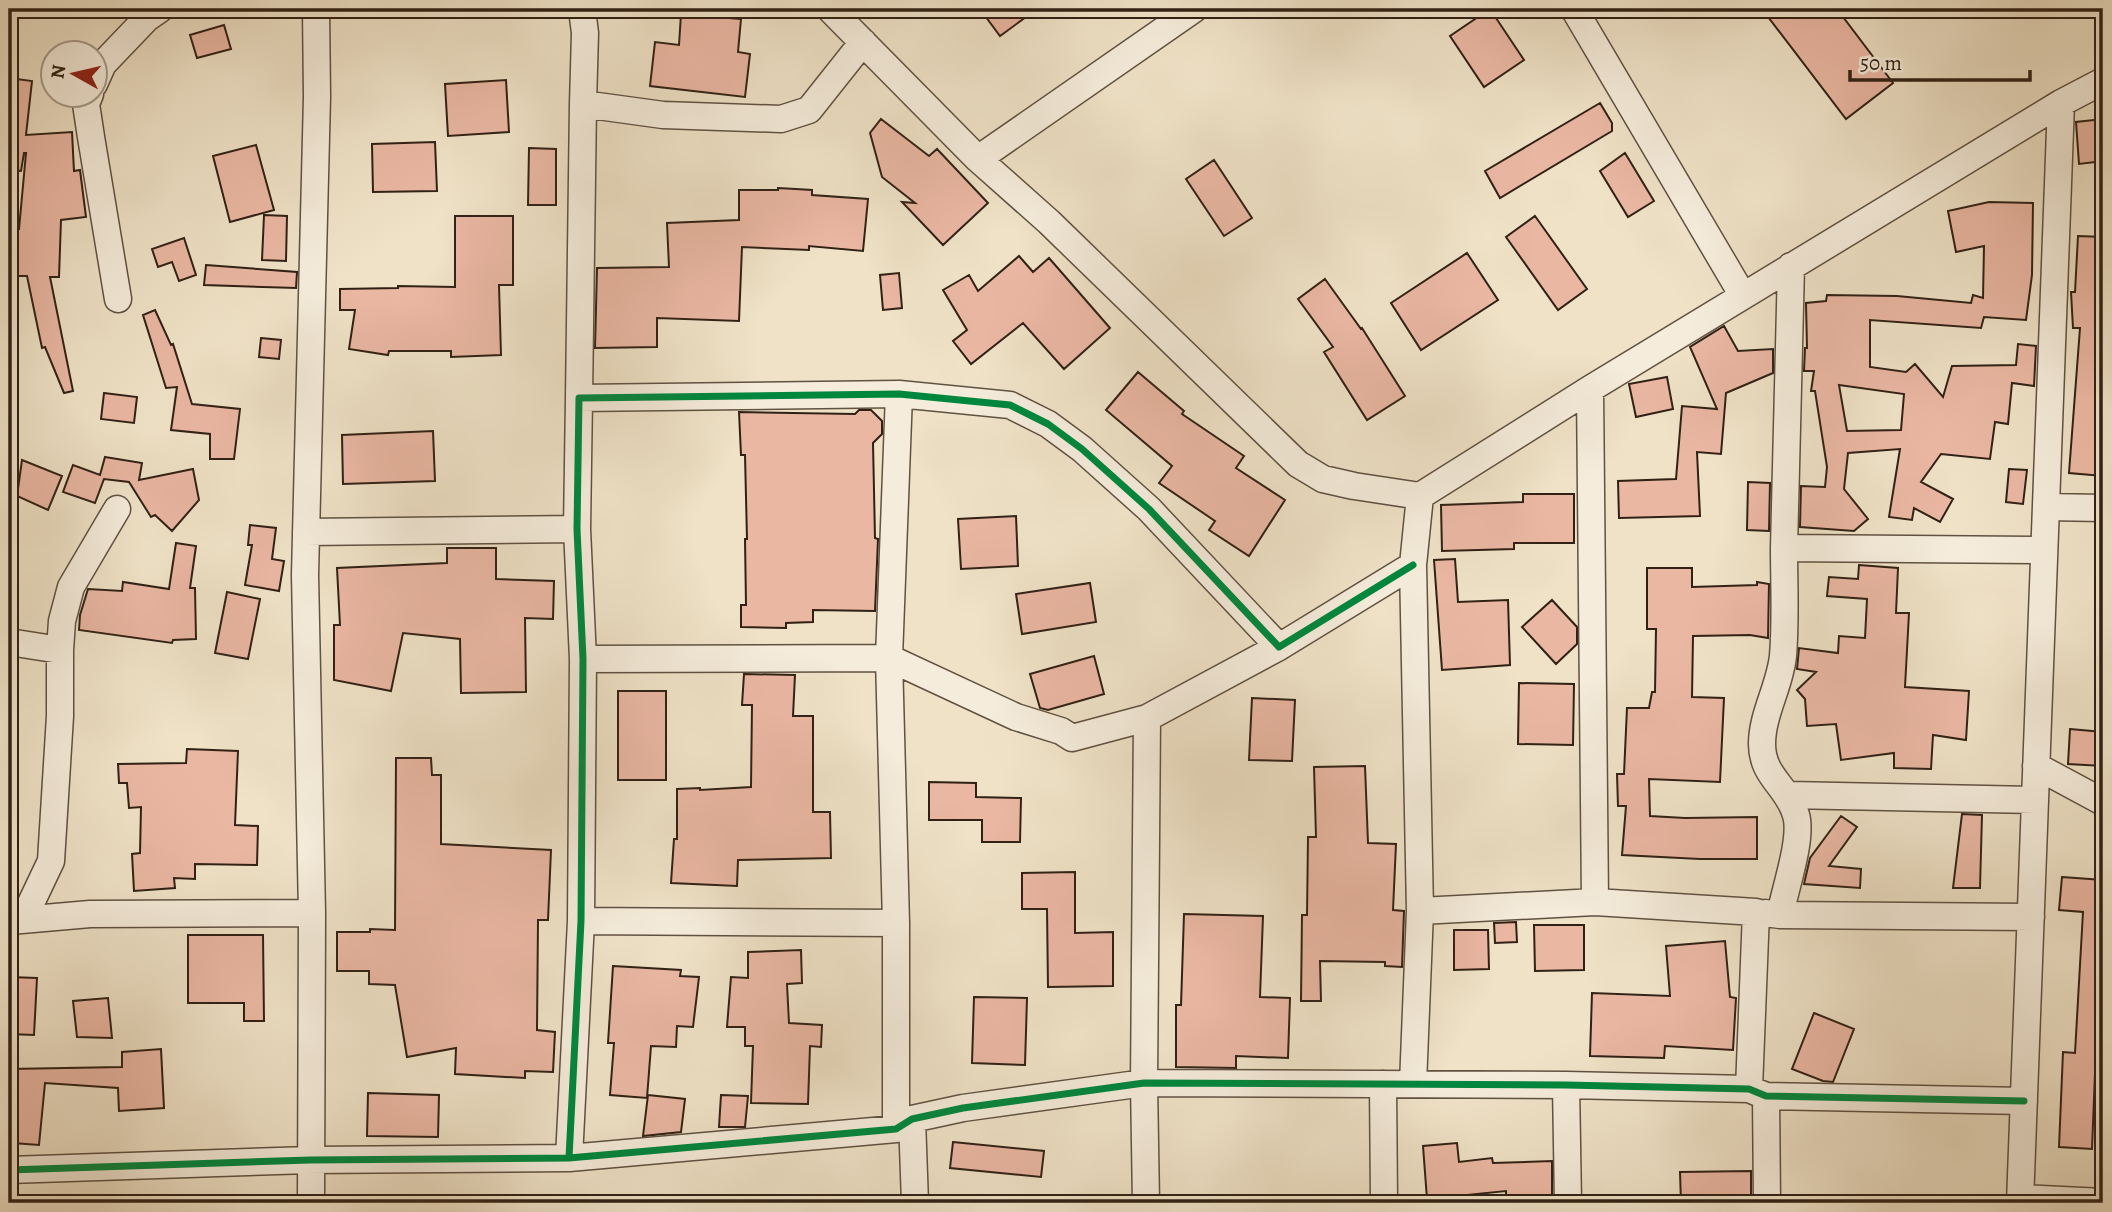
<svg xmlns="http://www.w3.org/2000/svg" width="2112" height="1212" viewBox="0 0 2112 1212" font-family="Alegreya,serif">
	<rect width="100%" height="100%" fill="#efe2c7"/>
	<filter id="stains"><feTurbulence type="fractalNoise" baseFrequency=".00286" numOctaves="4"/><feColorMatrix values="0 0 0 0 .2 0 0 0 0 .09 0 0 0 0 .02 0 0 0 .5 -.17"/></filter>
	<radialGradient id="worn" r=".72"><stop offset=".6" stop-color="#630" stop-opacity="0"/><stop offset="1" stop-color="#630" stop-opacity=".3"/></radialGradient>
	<path fill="#eab7a3" stroke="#312115" stroke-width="2" fill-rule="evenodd" d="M980,9H1037L1000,36Z
		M1490,9L1524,60L1484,87L1450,36Z
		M1762,9H1837L1893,83L1846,119Z
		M681,14L741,19L738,52L750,54L745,97L650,86L655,42L679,45Z
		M224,25L231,49L197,58L190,35Z
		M9,78L32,81L26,135L72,132L74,171L80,170L86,217L61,220L59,277H50L73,391L64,393L45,347L42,348L27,276H11L13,229H19L26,153H24L21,171L9,170Z
		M506,80L509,132L448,136L445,84Z
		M1600,103L1612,123V131L1500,198L1485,171Z
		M881,119L929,156L937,149L988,203L943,245L902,202L915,203L882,177L870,133Z
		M2103,119V161L2079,164L2076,122Z
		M435,142L437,191L373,192L372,144Z
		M256,145L274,210L230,222L213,156Z
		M529,148L556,149V205H528Z
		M1625,153L1654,201L1628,217L1600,171Z
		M1214,160L1252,218L1224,236L1186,179Z
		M778,188L812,190V195L868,199L863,251L809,246V250L742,247L739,321L657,318V347L595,348L597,268L669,267L667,223L739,220V190H778Z
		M1989,202L2033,203L2032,275L2026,320L1984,317L1981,328L1870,320V367L1906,372L1915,364L1943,397L1952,366L2016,365L2018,344L2036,346L2034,386L2012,383L2008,424L1995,422L1990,459L1941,454L1921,482L1953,499L1940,522L1914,508L1912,520L1889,517L1900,449L1848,453L1844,489L1868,519L1854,531L1800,527L1801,486L1825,487L1827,467L1815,391H1811L1814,371H1804L1805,348H1807L1806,303L1826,301L1827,295L1897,296L1971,303L1973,295L1983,298L1984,246L1956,252L1948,211ZM1839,385L1904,394L1901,430L1847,431Z
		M264,215L287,216L286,261L262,260Z
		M455,216H513V285H499L501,355L451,357V351H389L388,355L349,349L355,310H340V289L398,288V286L455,287Z
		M1535,216L1587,289L1558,310L1506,237Z
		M2078,236L2103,237V476L2069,473L2080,328H2073L2071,292H2075Z
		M184,238L196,275L179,281L172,262L158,267L152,249Z
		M1467,253L1498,300L1421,350L1391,303Z
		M1019,256L1033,272L1049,258L1110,328L1064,369L1023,323L971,364L953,341L967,330L943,290L969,275L978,291Z
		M206,265L297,272L296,288L204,285Z
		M899,273L902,308L883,310L880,275Z
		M1325,279L1361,329L1362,328L1405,396L1367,420L1324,352L1333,347L1298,299Z
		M155,310L171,345L173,344L192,404L240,409L234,459H210V434L171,430L177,387L166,388L143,315Z
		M1724,326L1738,351L1773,349V373L1726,393L1721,454L1697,452L1700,516L1619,518L1618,481L1676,479L1682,406L1717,409L1690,347Z
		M261,338L281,340L279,359L259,357Z
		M1138,372L1184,411L1182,414L1244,456L1236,468L1285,500L1249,556L1209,530L1215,521L1159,483L1172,466L1106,410Z
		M1667,377L1673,409L1636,417L1629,384Z
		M104,393L137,397L134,423L101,419Z
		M859,410H871L882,421V434L873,443L875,538L878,539L875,611L813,610V622L786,623V628L741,627V605H746L745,539H747L745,455H741L739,412L855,414Z
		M433,431L435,481L343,484L342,435Z
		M105,457L142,463L139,480L193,469L199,500L172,531L155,515L151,517L129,482L104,479L95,503L63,492L73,465L100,475Z
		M22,460L62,476L48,510L17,496Z
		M2009,469L2027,470L2023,504L2006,502Z
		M1748,482L1770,483L1769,531L1747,530Z
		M1523,494H1574V543H1514V549L1442,551L1441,505L1523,502Z
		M1016,516L1018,566L961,569L958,519Z
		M250,525L276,528L272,559L284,561L279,591L245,585L252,545H248Z
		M176,543L196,546L190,588H195L196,639L173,640L172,643L79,630L80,615L88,589L122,591L123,582L169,589Z
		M447,548H496V579L554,581L553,619L525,618L526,692L461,693L460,639L403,633L391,691L334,680V625H340L337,568L447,563Z
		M1455,559L1458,602L1508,600L1510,665L1442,670L1434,560Z
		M1859,565L1898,568L1896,613H1909L1905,687L1969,691L1966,740L1933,735L1931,769L1894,768V753L1841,760L1836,724L1807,726L1805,699L1797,690L1816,672L1797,669L1799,648L1838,653L1839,636L1865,638L1867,599L1827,596L1829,577L1858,579Z
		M1647,568H1692V587L1757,585V582L1769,584L1768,638L1750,635L1693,636L1692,697L1724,698L1720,782L1649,779L1650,816L1685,818L1757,817V859H1700L1622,855L1626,806H1618L1617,774H1624L1627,708H1649L1652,692H1655L1656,629H1647Z
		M1090,583L1096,622L1022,634L1016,594Z
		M227,592L260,599L248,659L215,653Z
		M1552,600L1577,627V644L1556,664L1522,627Z
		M1094,656L1104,694L1048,710L1040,708L1030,674Z
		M744,674L795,675L793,716H813V812H830L831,858L738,860L737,886L671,883L674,839H677V789L700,788V790L751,787L752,705H742Z
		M1519,683L1574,684L1573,745L1518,744Z
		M618,691H666V780H618Z
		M1252,698L1295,700L1292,761L1249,760Z
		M2070,729L2103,732V766L2068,764Z
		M187,749L238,751L235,825L258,826L257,865L195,864V879L174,878L175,888L134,891L132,854L140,853L141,807L129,808L127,783H119L118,764L186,763Z
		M396,758H431L432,775H441V844L551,850L548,920H538L537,1030L555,1032L553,1072L525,1071V1078L455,1074L456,1048L407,1057L395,985L369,984V971H337V932H370V929L395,930Z
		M1365,766L1368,843L1396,844L1393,910L1404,911L1402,967L1385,966V962L1320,961L1321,1001H1301L1302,915H1307L1308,837H1316L1314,767Z
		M929,782L976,783V797L1021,798L1020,842H982V820H929Z
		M1962,814L1982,815L1980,888H1953Z
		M1841,816L1857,827L1829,866L1861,869L1860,888L1804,884L1810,858Z
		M1075,872V933L1113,932V986L1048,987L1047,909H1022V873Z
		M2062,877L2103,880V1024L2097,1023L2092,1149L2059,1147L2063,1052L2075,1053L2083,912L2059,910Z
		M1184,914L1263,916L1260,997L1290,998L1288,1058L1236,1056V1068L1176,1067V1005H1181Z
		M1516,922L1517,942L1495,943L1494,923Z
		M1534,925H1584V970L1535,971Z
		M1454,930H1488L1489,969L1454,970Z
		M188,935H263L264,1021H244V1003H188Z
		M1725,941L1730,997L1736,998L1733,1050L1665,1046L1664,1058L1590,1056L1592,993L1670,996L1666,946Z
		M801,950L802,983L787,984L789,1023L822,1025L821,1047L810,1046L808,1104L751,1103L753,1046H745V1027H727L731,977L748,978V952Z
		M613,966L681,970L680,976L699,977L693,1027L677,1026L676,1047L651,1046L647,1098L610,1095L614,1043H608Z
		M9,977L37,978L34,1035L9,1034Z
		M974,997L1027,998L1025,1065L972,1063Z
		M108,998L112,1038L77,1037L73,1001Z
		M1814,1013L1854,1029L1833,1082L1823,1081L1792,1069Z
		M161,1049L164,1108L119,1111L118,1088L45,1083L39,1145L13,1143L17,1096H9V1069L122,1067V1052Z
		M368,1093L439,1095L438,1137L367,1136Z
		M648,1095L685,1099L681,1132L643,1136Z
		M721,1095L748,1096L745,1127H719Z
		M953,1142L1044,1151L1041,1177L950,1168Z
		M1457,1143L1459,1162L1492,1158L1493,1163L1552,1161V1203H1506V1191L1427,1199L1423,1146Z
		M1751,1171V1203H1681L1680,1172Z"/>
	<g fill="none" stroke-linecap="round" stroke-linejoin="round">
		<defs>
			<path id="minor" d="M582,9L585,33L583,104
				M830,9L978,159L1049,222L1298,464L1323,479L1354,486L1420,496L1590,389L2061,103L2103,81
				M1574,9L1743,296
				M94,84L103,64L147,18L160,9
				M90,94L86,104L91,137L118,299
				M978,159L1194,9
				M1791,266L1784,548L2044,550
				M579,398L583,104L663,115L781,119L809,110L863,42
				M2046,507L2103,508
				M306,532L577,529
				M9,642L60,650
				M583,659L889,658L1016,717L1061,731L1072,738L1147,718
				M2036,766L2103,802
				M1788,795L2035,800
				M1595,902L1756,912L1749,1089
				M1420,911L1595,902L1590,389
				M1765,913L1780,915L2031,917
				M1780,915C1785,889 1803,838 1796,815C1788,786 1762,777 1762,744C1762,714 1780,686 1783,656C1786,620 1784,583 1784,548
				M23,920L51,861L60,716V650L62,621L71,587L117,509
				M10,921L90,914L312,913
				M581,921L896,923
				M1383,1084L1384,1203
				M1413,1084L1420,911L1413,565L1420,496
				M1566,1085L1568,1203
				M1766,1096L1767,1203
				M912,1119L915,1203
				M896,1129V923L889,658L899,394
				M569,1158L581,921L583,659L577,529L579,398L899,394L1010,405L1048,424L1082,449L1149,509L1279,647L1413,565
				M9,1170L310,1160L569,1158L896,1129L912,1119L963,1108L1144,1083L1566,1085L1749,1089L1766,1096L2024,1101
				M2021,1198L2103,1202
				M311,1203L312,913L305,575L317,97L316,9
				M1146,1203L1144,1083L1147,718L1279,647
				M2020,1203L2061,103"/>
		</defs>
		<use href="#minor" stroke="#605142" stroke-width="29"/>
		<use href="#minor" stroke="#f5ecdb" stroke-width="26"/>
		<defs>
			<path id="cycleway" d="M569,1158L581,921L583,659L577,529L579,398L899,394L1010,405L1048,424L1082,449L1149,509L1279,647L1413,565
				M9,1170L310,1160L569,1158L896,1129L912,1119L963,1108L1144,1083L1566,1085L1749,1089L1766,1096L2024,1101"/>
		</defs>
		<use href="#cycleway" stroke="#f5ecdb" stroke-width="11"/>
		<use href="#cycleway" stroke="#00873e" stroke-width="7"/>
	</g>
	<rect width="2112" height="1212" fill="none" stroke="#efe2c7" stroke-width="35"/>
	<rect x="10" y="10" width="2091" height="1191" fill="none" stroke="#312115" stroke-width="3.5"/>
	<rect x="18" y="18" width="2077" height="1177" fill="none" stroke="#312115" stroke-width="2"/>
	<g transform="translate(74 74) rotate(278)"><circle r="33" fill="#f5ecdb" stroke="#a79b8c" stroke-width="2"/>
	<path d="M0-5L12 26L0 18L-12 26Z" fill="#8f2418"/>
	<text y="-10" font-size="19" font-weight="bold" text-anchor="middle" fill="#312115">N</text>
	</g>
	<path d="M1850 70v10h180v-10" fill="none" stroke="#312115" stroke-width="3.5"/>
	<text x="1860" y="70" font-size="21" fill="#312115" stroke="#f5ecdb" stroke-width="5" paint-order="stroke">50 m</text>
	<rect width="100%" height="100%" filter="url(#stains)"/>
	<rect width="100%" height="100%" fill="url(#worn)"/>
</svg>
